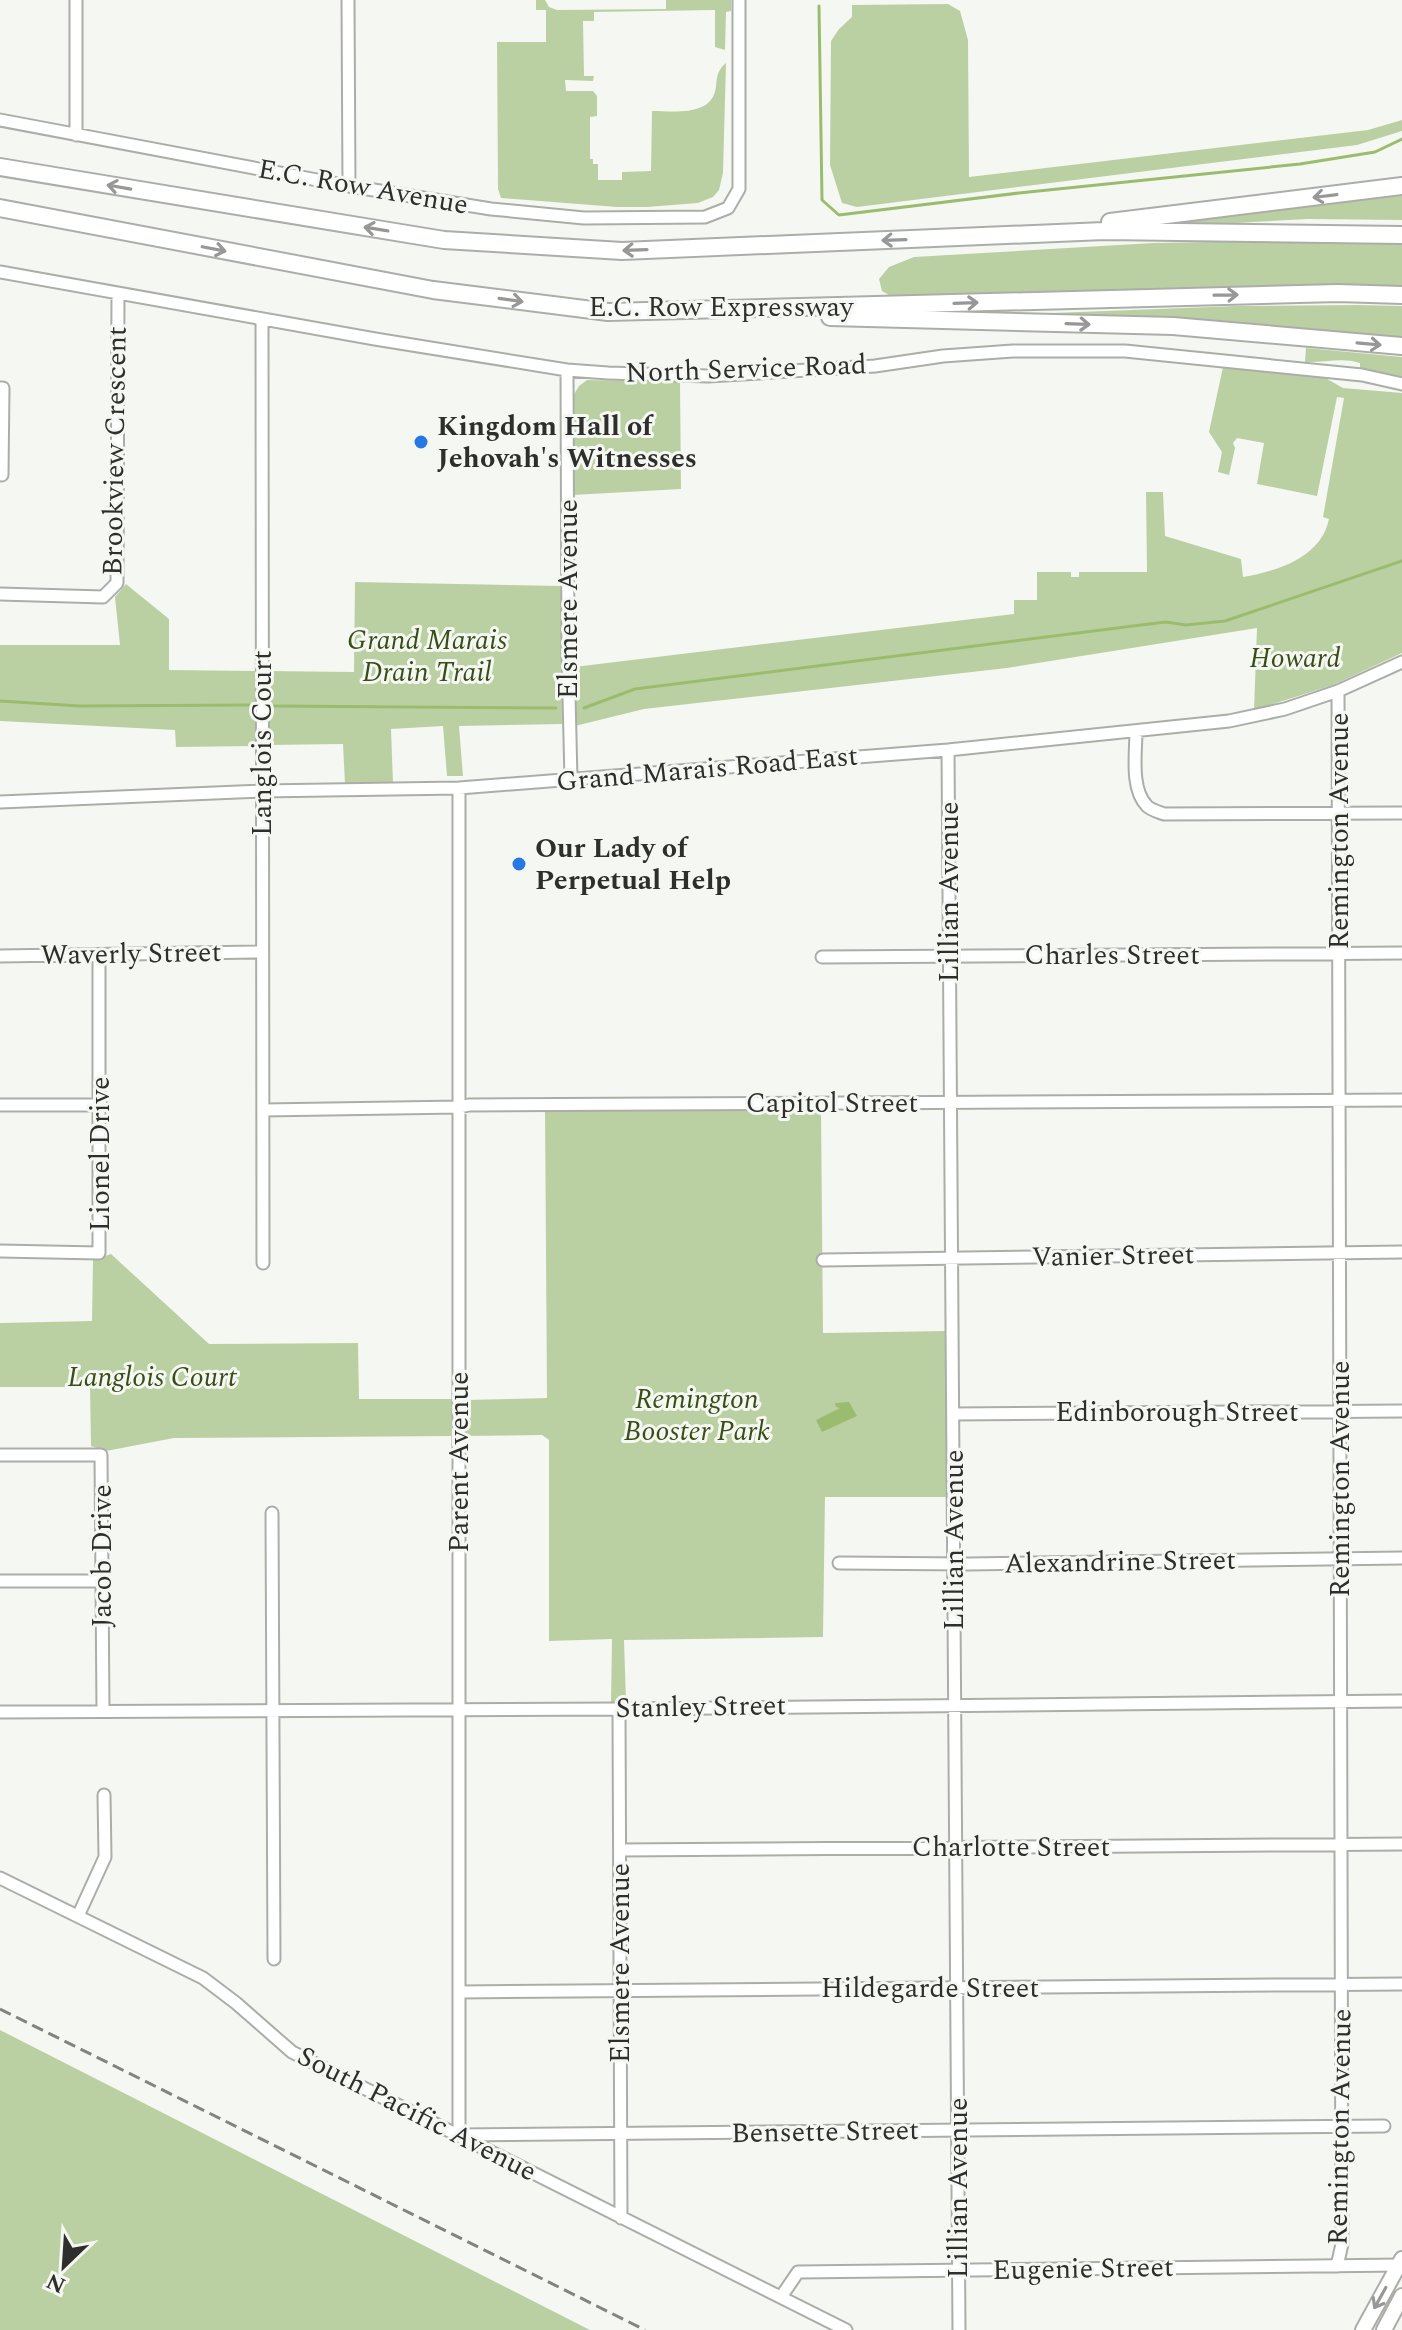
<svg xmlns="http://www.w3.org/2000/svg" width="1402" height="2330" viewBox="0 0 1402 2330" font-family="Spectral,serif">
	<rect width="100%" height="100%" fill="#f5f8f2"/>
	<path fill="#bbd0a2" d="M536,0H545L549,7L557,10L666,9V0H731V11L726,12L725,50L715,47V10L594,12V21H583L584,76H594L593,81L565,80L566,91H593L597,96V116L590,117V159H593V164H598V180H622V172L651,171L652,111C675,111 713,117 716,86C717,75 718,70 726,63L723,173L719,190L713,197L698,203L647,207H617L501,198L498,189L497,42H546V10H536Z
		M948,4L960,11L968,40L969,177L1368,130L1402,120V131L1357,145L857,207L842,203L830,165L831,41L839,29L852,17V5Z
		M1402,191V220L1308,219L1125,229Z
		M1272,241L1402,244V286H1284L951,298L892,297L882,291L879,279L889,267L914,257L1153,243Z
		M1357,305L1402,306V340L1027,314L1236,306Z
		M1306,348L1402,357V380L1360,370V363C1341,357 1324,363 1305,362Z
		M1223,367L1322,376L1343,388L1402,393V653L1333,685L1254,710L1257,628L1007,668L644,709L575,726L574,667L1014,614V600H1037V572H1071V577H1079V572H1147L1146,492H1163L1165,536L1241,559L1243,577C1277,571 1321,558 1329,519L1323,517L1344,398L1337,397L1317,496L1257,484L1264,443L1237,438L1233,443L1235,448L1229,475L1218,472L1222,452L1209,432Z
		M587,380L680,382L681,489L573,495V396L579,386Z
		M355,582L561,586L562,724L459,726L463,776H447L443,726L391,729L393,783L345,784L343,744L268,745V671L354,672Z
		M126,584L169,619V670L255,671L257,746L176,747L175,730L0,721V645H120L115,597Z
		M821,1108L823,1333L946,1331L951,1497H825L823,1637L624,1640L626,1702L611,1703L612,1639L549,1641V1440L542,1435L462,1436L465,1400L547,1398L545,1110Z
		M111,1254L209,1344L358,1343L359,1399H453L451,1436L174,1438L106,1451L91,1446L90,1387H0V1323L92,1321L93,1260Z
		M0,2030L590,2330H0Z"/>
	<path fill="#9bbc6e" d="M849,1402L857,1416L822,1432L816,1420L840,1408L836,1407L835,1403Z"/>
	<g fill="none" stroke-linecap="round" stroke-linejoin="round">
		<path stroke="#9bbc6e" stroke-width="3" d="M819,6L822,200L839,215L1019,193L1300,164L1375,152L1402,139
			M0,701L80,706L252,705
			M274,706L556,708
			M584,708L635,689L1141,625L1166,622L1186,625L1225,621L1402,561"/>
		<defs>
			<path id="minor" d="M76,0V135
				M348,0L349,186
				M0,120L349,186L491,209L584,218L705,217L728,208L739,189V0
				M0,272L375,339L567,370L608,373L708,376L875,366L943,356L1013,351H1125L1362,375L1402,384
				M262,319L263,1263
				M567,370L568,653L571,780
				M0,388H3L2,475
				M0,594L103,597L117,583L118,294
				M1136,731C1136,752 1130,789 1147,806C1151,810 1159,812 1164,814L1402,813
				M948,750L959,2330
				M459,788V2135L1384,2126
				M0,802L262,791L459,788L948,750L1229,721L1285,709L1338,691L1402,662
				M0,956L262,952
				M822,957L1402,953
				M0,1105H101
				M263,1110L459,1107L469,1105L1402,1100
				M0,1251L99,1253V955
				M823,1260L1402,1252
				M953,1414L1402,1411
				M0,1455H101L103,1710
				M272,1513L274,1959
				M839,1563L969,1564L1402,1558
				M0,1581H102
				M619,1709L621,2218
				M0,1712L619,1709L1402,1701
				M620,1850L1402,1844
				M0,1878L203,1978L236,2003L292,2052L846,2330
				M78,1916L105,1857L104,1795
				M459,1992L1402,1984
				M1337,2266L1342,2244L1338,691
				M781,2297L798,2272L1402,2265"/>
			<path id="major" d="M1363,2330L1402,2259
				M1384,2330L1402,2296"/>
			<path id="highway" d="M0,167L444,240L622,251L1104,231L1402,235
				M0,208L433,290L608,312L1338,293L1402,295
				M1110,222L1402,186
				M830,317L1173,326L1402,346"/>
		</defs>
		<use href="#minor" stroke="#abaea8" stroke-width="15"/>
		<use href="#major" stroke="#abaea8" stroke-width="18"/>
		<use href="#highway" stroke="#abaea8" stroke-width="20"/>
		<use href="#minor" stroke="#fff" stroke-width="11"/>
		<use href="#major" stroke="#fff" stroke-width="14"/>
		<use href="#highway" stroke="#fff" stroke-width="16"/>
		<path stroke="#828480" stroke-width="3" stroke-dasharray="12 6" stroke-linecap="butt" d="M0,2009L645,2330"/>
	</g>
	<defs><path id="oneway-shaft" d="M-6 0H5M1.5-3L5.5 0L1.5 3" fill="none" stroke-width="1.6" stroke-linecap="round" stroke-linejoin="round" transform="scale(2)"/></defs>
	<g stroke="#969796">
		<use href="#oneway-shaft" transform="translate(119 187) rotate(-170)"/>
		<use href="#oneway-shaft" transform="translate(1325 196) rotate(173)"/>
		<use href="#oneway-shaft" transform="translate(376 229) rotate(-171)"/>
		<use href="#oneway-shaft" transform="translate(894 240) rotate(178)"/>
		<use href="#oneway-shaft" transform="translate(214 249) rotate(11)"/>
		<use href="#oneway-shaft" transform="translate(635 250) rotate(178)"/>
		<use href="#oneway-shaft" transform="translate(1226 295) rotate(-1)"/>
		<use href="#oneway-shaft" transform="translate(511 300) rotate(8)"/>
		<use href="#oneway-shaft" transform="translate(966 303) rotate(-2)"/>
		<use href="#oneway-shaft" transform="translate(1078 324) rotate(2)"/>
		<use href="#oneway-shaft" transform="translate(1369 344) rotate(5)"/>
		<use href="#oneway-shaft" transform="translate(1380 2298) rotate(119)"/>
	</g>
	<g fill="#2678e3" stroke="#f5f8f2" stroke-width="3">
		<circle cx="421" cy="442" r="8"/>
		<circle cx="519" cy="864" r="8"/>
	</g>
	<g text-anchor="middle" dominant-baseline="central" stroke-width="6" stroke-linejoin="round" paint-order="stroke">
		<g font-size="28" fill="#2e2f2d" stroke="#f5f8f2">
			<text transform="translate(363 187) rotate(10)">E.C. Row Avenue</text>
			<text x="721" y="307">E.C. Row Expressway</text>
			<text transform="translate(746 369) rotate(-2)">North Service Road</text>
			<text transform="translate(115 451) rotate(-89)">Brookview Crescent</text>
			<text transform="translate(568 599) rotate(-90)">Elsmere Avenue</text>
			<text transform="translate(262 743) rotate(-90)">Langlois Court</text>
			<text transform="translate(707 769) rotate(-5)">Grand Marais Road East</text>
			<text transform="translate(1339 831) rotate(-90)">Remington Avenue</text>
			<text transform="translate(949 892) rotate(-90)">Lillian Avenue</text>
			<text transform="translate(131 954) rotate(-1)">Waverly Street</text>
			<text x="1112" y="955">Charles Street</text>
			<text x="832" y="1103">Capitol Street</text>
			<text transform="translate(100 1154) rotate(-90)">Lionel Drive</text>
			<text transform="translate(1113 1256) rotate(-1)">Vanier Street</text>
			<text x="1177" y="1412">Edinborough Street</text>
			<text transform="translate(459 1462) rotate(-90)">Parent Avenue</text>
			<text transform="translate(1340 1479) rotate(-90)">Remington Avenue</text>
			<text transform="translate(954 1540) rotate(-90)">Lillian Avenue</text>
			<text transform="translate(102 1556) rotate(-90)">Jacob Drive</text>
			<text transform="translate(1120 1562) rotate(-1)">Alexandrine Street</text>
			<text transform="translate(701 1707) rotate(-1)">Stanley Street</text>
			<text x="1011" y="1847">Charlotte Street</text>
			<text transform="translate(620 1963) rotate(-90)">Elsmere Avenue</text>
			<text x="930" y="1988">Hildegarde Street</text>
			<text transform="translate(417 2114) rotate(27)">South Pacific Avenue</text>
			<text transform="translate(1340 2127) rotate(-89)">Remington Avenue</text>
			<text transform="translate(825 2132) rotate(-1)">Bensette Street</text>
			<text transform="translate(958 2188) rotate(-90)">Lillian Avenue</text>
			<text transform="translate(1083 2269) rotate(-1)">Eugenie Street</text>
		</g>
		<g font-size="28" font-weight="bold" fill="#2e2f2d" stroke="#f5f8f2" text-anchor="start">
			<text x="437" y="426">Kingdom Hall of<tspan x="437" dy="32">Jehovah's Witnesses</tspan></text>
			<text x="535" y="848">Our Lady of<tspan x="535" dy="32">Perpetual Help</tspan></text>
		</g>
		<g font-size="28" font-style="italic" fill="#394e17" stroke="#f5f8f2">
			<text x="427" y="640">Grand Marais<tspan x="427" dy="32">Drain Trail</tspan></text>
			<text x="1295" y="658">Howard</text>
			<text x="152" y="1377">Langlois Court</text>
			<text x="697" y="1399">Remington<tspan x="697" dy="32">Booster Park</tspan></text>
		</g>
	</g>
	<g transform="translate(64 2266) rotate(205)" stroke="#f5f8f2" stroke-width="6" paint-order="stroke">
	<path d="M0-6L14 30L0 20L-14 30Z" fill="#2e2f2d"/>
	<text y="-12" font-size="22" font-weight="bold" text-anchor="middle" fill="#2e2f2d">N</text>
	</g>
</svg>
